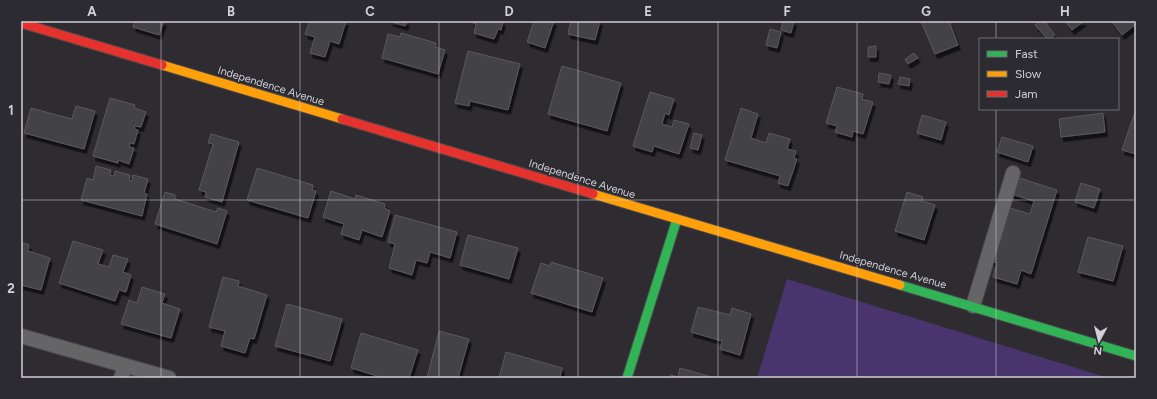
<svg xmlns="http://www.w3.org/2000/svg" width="1157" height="399" viewBox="0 0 1157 399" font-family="Figtree,sans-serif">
	<defs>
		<filter id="shadow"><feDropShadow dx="2.5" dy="4.5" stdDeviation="0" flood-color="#0009"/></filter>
	</defs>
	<rect width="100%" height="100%" fill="#2e2c31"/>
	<path fill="#49346e" d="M787,279L1109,378H757Z"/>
	<path fill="#424246" stroke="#5b595d" filter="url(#shadow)" d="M135,21H164L159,35L133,27Z
		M310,21H346L339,44L330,41L325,57L310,53L315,37L305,34Z
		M389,21H407L405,26Z
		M471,21H503L501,30L498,29L494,39L474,33L476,24L471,22Z
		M534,21H554L545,48L527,42Z
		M571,21H600L595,40L568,34Z
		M783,21H794L791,33L781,30Z
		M921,21H949L958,45L935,54Z
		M1039,21H1044L1055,35L1050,39H1047L1035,25Z
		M1065,21H1084L1072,30Z
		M1112,21H1136V24L1122,35Z
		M770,29L781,32L777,48L766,45Z
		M401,33L436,43L435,47L445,50L438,74L382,58L388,34L400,37Z
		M876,46V57H868V47Z
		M468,51L520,64L508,110L470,101L469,106L455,103Z
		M914,53L918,58L908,64L905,59Z
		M562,66L621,83L607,131L548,114Z
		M879,73L891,75L889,84L878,82Z
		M900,77L910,79L909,86L898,84Z
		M837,87L863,94L862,99L873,102L863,134L853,131L852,137L835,132L837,126L826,123Z
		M650,92L674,99L669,115L665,113L662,124L672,127L674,120L689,124L679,154L654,146L652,152L633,146Z
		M110,98L135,105L134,108L146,112L141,127L135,126L134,129L138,130L134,144L130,143L129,147L134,148L129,164L118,160V163L93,156Z
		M76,106L95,111L84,149L24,133L31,108L72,119Z
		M741,108L758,114L751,138L766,143L769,133L790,139L787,149L796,151L794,158L797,159L788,186L778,183L780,176L725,160Z
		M1136,109V154L1122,150Z
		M1103,113L1105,132L1061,137L1059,119Z
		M922,115L946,122L941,140L917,133Z
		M694,133L702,135L698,150L690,148Z
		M211,134L239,142L222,202L205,197L206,192L199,190L213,144L208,143Z
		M1002,137L1033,146L1028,162L997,152Z
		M96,166L111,170L110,175L114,176L115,171L130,175L129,180L132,181L133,175L148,179L144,193L147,194L142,216L81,200L87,178L93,180Z
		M257,168L313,185L312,190L316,191L308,218L247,200Z
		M1013,176L1057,190L1031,274L1021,270L1017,284L993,277L997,263L987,260L1003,206L1030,214L1034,201L1008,193Z
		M1081,183L1100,189L1094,208L1075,202Z
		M331,191L355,199L356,195L385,204L384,208L390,211L382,237L362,230L359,240L341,234L344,224L323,217Z
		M165,192L175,195V199L216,212L218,208L227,211L217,244L155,224Z
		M907,192L923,197L922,201L935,205L924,240L895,231Z
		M395,215L457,232L450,258L430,252L427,263L416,260L412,275L389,268L395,244L388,242Z
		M468,235L518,248L509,279L460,265Z
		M1088,237L1123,246L1113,281L1078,272Z
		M73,241L103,250L98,264L109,267L113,255L128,259L123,272L131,275L126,292L119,290L115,301L59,283Z
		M21,242L29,245L28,251L50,258L41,290L21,285Z
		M551,262L603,278L592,312L531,293L541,263L550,266Z
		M223,277L239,281L238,286L267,295L254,339L250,338L245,353L221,346L225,331L209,327Z
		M142,287L165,294L162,303L180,309L171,338L121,324L129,300L137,303Z
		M287,304L342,319L330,361L275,346Z
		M698,307L730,315L732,308L751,314L740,355L720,349L722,341L691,332Z
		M439,331L469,339L458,378H427Z
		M361,333L418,350L409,378H384L351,368Z
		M506,352L562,368L560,378H499Z
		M680,368L715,378H670L671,375L678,377Z"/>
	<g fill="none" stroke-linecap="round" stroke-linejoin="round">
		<defs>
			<path id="street" d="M973,306L1013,173
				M21,336L169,378
				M121,378L125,366"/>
			<path id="fast" d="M900,285L1136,356
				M627,378L677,219"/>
			<path id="slow" d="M162,65L342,119
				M593,194L900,285"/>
			<path id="jam" d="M21,23L162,65
				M342,119L593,194"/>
		</defs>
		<use href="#street" stroke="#4b494e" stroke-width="16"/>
		<use href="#fast" stroke="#4b494e" stroke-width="11"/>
		<use href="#slow" stroke="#4b494e" stroke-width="11"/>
		<use href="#jam" stroke="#4b494e" stroke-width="11"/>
		<use href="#street" stroke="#656567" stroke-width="14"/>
		<use href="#fast" stroke="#30b455" stroke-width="9"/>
		<use href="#slow" stroke="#ff9f0a" stroke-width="9"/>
		<use href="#jam" stroke="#e5322d" stroke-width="9"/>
	</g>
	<path fill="none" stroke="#d1d0d5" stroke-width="1" stroke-opacity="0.55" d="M161,21V378M300,21V378M439,21V378M578,21V378M718,21V378M857,21V378M996,21V39M996,109V378M21,200H1136"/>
	<g text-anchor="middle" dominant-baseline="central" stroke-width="3" stroke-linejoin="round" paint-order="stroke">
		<g font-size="11" fill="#d1d0d5" stroke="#2d2b32">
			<text transform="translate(271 86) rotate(17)">Independence Avenue</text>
			<text transform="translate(582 179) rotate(17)">Independence Avenue</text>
			<text transform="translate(893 270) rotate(16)">Independence Avenue</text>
		</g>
	</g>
	<rect width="1157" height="399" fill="none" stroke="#2d2b32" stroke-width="44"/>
	<rect x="979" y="38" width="140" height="72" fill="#2d2b32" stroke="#6f6d73"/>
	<rect x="987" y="51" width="20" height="6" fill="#30b455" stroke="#6f6d73"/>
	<text x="1015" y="58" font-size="12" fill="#d1d0d5">Fast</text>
	<rect x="987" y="71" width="20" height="6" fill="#ff9f0a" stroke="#6f6d73"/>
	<text x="1015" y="78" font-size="12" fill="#d1d0d5">Slow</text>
	<rect x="987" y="91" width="20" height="6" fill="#e5322d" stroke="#6f6d73"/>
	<text x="1015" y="98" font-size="12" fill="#d1d0d5">Jam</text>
	<g transform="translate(1099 341) rotate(187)" stroke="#2d2b32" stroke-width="3" paint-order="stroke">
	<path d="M0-3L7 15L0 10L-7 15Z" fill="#d1d0d5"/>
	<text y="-6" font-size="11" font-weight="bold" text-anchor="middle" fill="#d1d0d5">N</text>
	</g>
	<rect x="22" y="22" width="1113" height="355" fill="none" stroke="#d1d0d5" stroke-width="1.5"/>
	<g font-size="13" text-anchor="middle" font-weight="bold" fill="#d1d0d5">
		<text x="92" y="16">A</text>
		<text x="231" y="16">B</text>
		<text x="370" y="16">C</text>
		<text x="509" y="16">D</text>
		<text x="648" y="16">E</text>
		<text x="787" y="16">F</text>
		<text x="926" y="16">G</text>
		<text x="1065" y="16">H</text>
		<text x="11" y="115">1</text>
		<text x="11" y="293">2</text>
	</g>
</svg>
